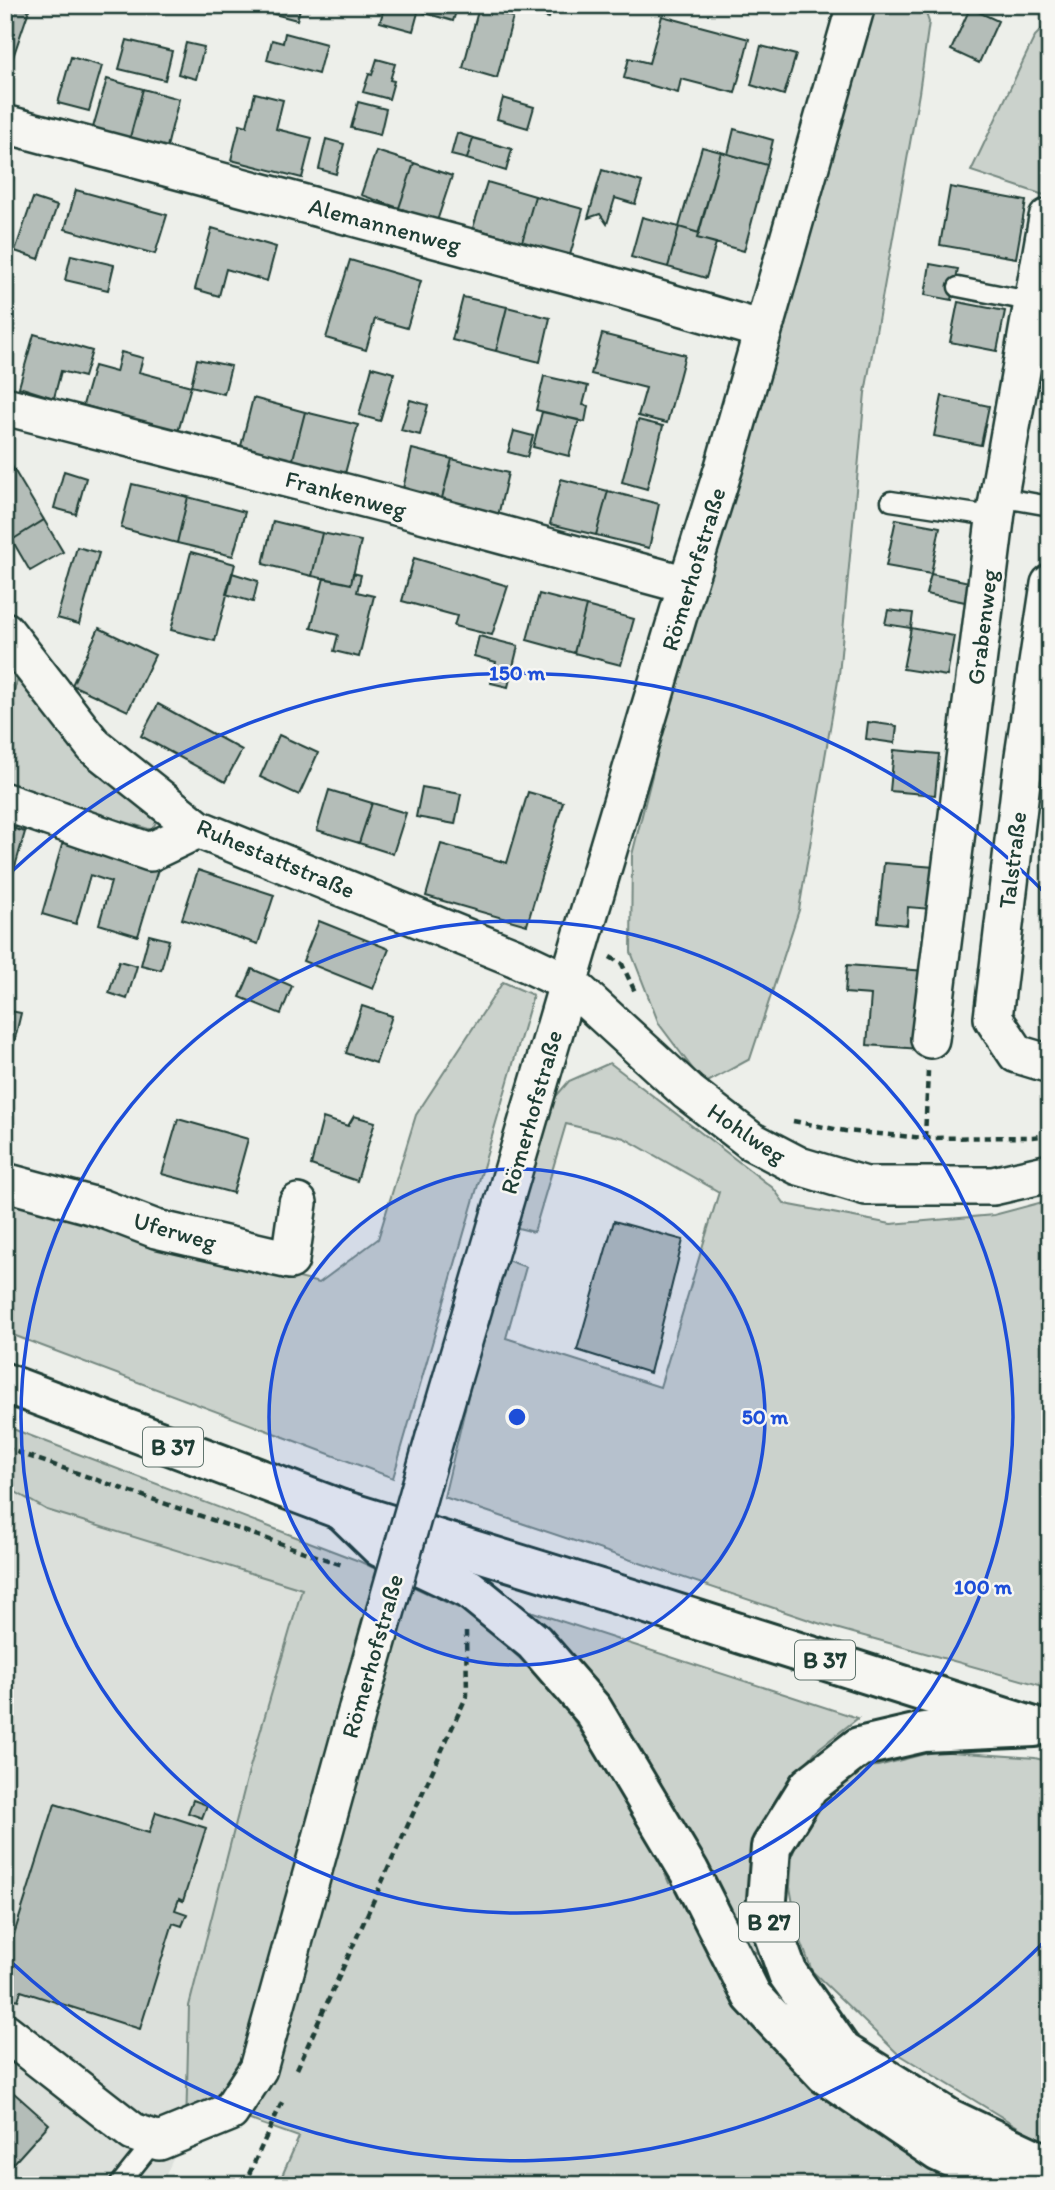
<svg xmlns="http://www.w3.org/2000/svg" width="1055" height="2190" viewBox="0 0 1055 2190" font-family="Itim,sans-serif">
	<rect width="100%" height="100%" fill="#edefea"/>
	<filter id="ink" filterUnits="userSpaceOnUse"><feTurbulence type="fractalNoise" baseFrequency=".0143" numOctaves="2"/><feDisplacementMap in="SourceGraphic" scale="14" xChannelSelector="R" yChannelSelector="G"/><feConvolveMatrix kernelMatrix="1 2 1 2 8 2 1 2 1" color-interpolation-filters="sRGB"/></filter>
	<g filter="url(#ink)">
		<path fill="#dce0db" d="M5,1451L335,1583L203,2095L161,2185H5Z"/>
		<path fill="#cbd2cc" stroke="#758880" stroke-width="2" d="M866,5H923L929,22L919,93L865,393L839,675L799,910L750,1059L704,1084L659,1024L631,952L632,855L699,589Z
			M1050,21V197L971,171L1035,36Z
			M17,681L38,697L157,820L152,830L5,786V721Z
			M503,982L533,995L393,1478L5,1332V1194L175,1247L319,1283L378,1239L416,1115Z
			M610,1063L773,1188L785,1204L891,1224L994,1215L1050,1200V1688L821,1624L444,1497L501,1258L526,1267L506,1338L660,1387L719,1192L624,1138L566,1124L534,1232L514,1227L541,1114L569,1081Z
			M5,1426L359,1561L469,1613L551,1686L649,1836L669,1883L689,1871L752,1996L1007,2185H278L299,2137L230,2113L186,2130L189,2006L250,1767L302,1589L47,1510L5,1486Z
			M530,1611L858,1718L817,1750L780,1795L755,1842L748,1899L757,1953L741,1946L643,1763L577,1659Z
			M936,1751L1035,1758L1050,1762V2144L1041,2141L897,2053L812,1971L798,1933L790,1887L792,1857L801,1823L825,1798L863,1767L878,1766Z"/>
		<path fill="#b4bdb8" stroke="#1f3d34" stroke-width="2" d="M9,5L29,10L12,60L5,58V18Z
			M276,5H301L297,20L274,14Z
			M385,5H420L413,31L380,22Z
			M420,5H458L453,21L418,11Z
			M507,5H553L549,18Z
			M479,7L513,17L497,78L463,68Z
			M970,8L998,21L979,63L951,50Z
			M662,16L749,39L735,93L681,79L678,93L624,78L629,58L649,63Z
			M285,33L326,44L318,74L267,60L272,40L283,43Z
			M127,40L172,51L165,80L119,69Z
			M186,43L204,47L196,79L178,74Z
			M761,46L796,55L784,95L751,85Z
			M71,57L102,66L89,111L58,103Z
			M377,59L395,64L390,80L394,81L389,99L363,92L369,74L372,75Z
			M107,79L143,89L129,141L92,131Z
			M143,89L179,99L166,151L129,141Z
			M255,93L283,100L276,129L312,138L302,178L231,160L240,124L247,126Z
			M503,98L534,107L528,128L497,119Z
			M358,102L386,109L380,135L351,128Z
			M734,129L773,140L767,165L728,154Z
			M457,133L473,138L467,159L451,155Z
			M473,138L512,149L506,171L467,159Z
			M326,139L344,144L336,174L319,169Z
			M702,147L721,152L699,233L679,227Z
			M376,151L414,163L399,208L361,195Z
			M721,152L767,165L744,251L697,238Z
			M414,163L452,176L437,221L399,208Z
			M602,170L642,182L635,204L615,198L607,224L600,214L588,218Z
			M5,177L13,179L6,201H5Z
			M487,182L535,196L522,242L473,228Z
			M950,187L1026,201L1016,258L940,245Z
			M76,190L167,215L155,254L65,229Z
			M535,196L583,209L570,255L522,242Z
			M33,198L57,206L39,259L15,251Z
			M642,217L679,227L668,267L631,257Z
			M679,227L699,233L697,238L716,243L706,278L668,267Z
			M212,228L276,247L267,281L226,269L219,296L195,289Z
			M71,255L114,265L108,290L65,280Z
			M350,260L421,281L407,328L375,319L366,350L326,338Z
			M930,264L958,269L952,300L925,295Z
			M5,295L13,297L5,320Z
			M463,297L507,307L496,351L452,340Z
			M958,302L1005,311L997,351L950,342Z
			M507,307L550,318L540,362L496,351Z
			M34,334L92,351L84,377L61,371L54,398L19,387Z
			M602,334L685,355L667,423L638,416L646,388L591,374Z
			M121,352L143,358L139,372L191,386L178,432L83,405L94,366L116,372Z
			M197,359L231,366L224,394L191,386Z
			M372,367L394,373L380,421L359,415Z
			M544,376L588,386L583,405L588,406L585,422L536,410Z
			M942,396L989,406L981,445L934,436Z
			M253,398L305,412L292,463L240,450Z
			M410,400L428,405L420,435L401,430Z
			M305,412L358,425L344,477L292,463Z
			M542,412L579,420L569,456L533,447Z
			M638,420L663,426L647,489L622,482Z
			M514,431L533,436L527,457L508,452Z
			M412,449L452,459L441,502L402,493Z
			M452,459L508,473L498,516L441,502Z
			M10,463L44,520L12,540L5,529V466Z
			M64,471L86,478L76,514L54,508Z
			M561,479L608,491L596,535L550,524Z
			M132,484L188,497L177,543L121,528Z
			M608,491L659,504L649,548L596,535Z
			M188,497L245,512L233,556L177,543Z
			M896,519L940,527L931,574L886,566Z
			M44,520L63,552L30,571L12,540Z
			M273,521L322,533L312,576L263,564Z
			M322,533L361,541L351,584L312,576Z
			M77,547L99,553L79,624L57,618Z
			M191,552L235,564L215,641L171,630Z
			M414,558L508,586L492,635L454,626L457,616L402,601Z
			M232,573L258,581L253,602L226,594Z
			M353,573L361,575L357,592L374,596L359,657L334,651L338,635L311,628L324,578L351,584Z
			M931,574L974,583L970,603L926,594Z
			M539,594L586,606L574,653L527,640Z
			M586,606L634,619L621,665L574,653Z
			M888,610L913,613L911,628L885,624Z
			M99,628L155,655L128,711L72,685Z
			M911,628L954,636L947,676L903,669Z
			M479,636L518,646L508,687L491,683L496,662L474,656Z
			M158,704L242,750L225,782L141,736Z
			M868,722L897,726L895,743L866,739Z
			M279,735L318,753L299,795L260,777Z
			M894,750L939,754L935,795L890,791Z
			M422,787L461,794L455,824L416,817Z
			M329,790L372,803L359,843L317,830Z
			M528,792L563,802L527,925L426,896L441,844L507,863Z
			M372,803L406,813L393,854L359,843Z
			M5,826L25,832L10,884L5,882Z
			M66,831L161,859L138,936L99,924L111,882L90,875L76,924L42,914Z
			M884,863L935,867L931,909L908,907L907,925L878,922Z
			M198,870L274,895L258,944L182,919Z
			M319,921L389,949L373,989L303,961Z
			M149,935L169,940L161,970L141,965Z
			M119,961L137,966L127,999L109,993Z
			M847,965L926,971L920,1049L867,1045L871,995L845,993Z
			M252,969L292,986L281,1014L240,997Z
			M362,1006L392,1016L376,1063L346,1053Z
			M5,1010L21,1013L9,1064L5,1063Z
			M354,1116L375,1122L357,1181L311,1165L323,1118L348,1126Z
			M178,1119L248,1139L233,1193L162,1174Z
			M614,1221L683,1240L650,1373L577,1350Z
			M193,1800L207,1805L202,1818L188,1813Z
			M55,1804L149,1833L156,1812L206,1828L183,1901L179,1899L175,1910L187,1914L182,1926L173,1923L140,2029L21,1991L18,2000L5,1996V1963Z
			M5,2085L49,2124L14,2163L5,2155Z"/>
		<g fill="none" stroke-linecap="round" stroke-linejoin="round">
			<defs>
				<path id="lane" d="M958,287L1034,302
					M999,497L1050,506
					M891,501L977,514L996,512
					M119,2185L155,2140"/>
				<path id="street" d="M5,124L608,285L763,330
					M5,406L392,505L687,585
					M1050,584L1024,756L993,1018L1017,1054L1050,1064
					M5,631L94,746L198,829L514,957L569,983L688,1092L751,1141L799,1166L866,1186H993L1050,1173
					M5,802L150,852L198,829
					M930,1039L996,512L1048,218
					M5,1182L101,1208L156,1229L290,1260L298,1203
					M435,1437L581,940L687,585L724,467L856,5
					M5,2032L133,2132L159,2141L230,2112L258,2069L358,1708"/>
				<path id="primary" d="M5,1383L342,1510L616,1594L1031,1726"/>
				<path id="highway" d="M342,1510L380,1547L469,1589L534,1642L593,1710L689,1871L752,1996L825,2074L939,2152L1011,2185
					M1034,1727L924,1732L859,1747L809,1786L771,1847L766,1913L788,1974L842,2051L950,2119L1050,2166"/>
			</defs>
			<use href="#lane" stroke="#1f3d34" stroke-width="23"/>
			<use href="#street" stroke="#1f3d34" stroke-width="42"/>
			<use href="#primary" stroke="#1f3d34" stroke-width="44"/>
			<use href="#highway" stroke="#1f3d34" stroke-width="44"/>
			<path stroke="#1f3d34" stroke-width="4.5" stroke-dasharray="7 5" stroke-linecap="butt" d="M610,957L622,964L636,994
				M793,1121L845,1131L925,1138L1033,1137L1050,1135
				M925,1138L928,1071
				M5,1448L345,1566
				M297,2069L467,1695L466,1632
				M244,2185L283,2100"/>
			<use href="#lane" stroke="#f6f6f2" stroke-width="18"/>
			<use href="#street" stroke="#f6f6f2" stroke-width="37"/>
			<use href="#primary" stroke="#f6f6f2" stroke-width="38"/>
			<use href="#highway" stroke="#f6f6f2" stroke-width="38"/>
			<defs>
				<path id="street-bridge" d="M358,1708L435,1437"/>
			</defs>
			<use href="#street-bridge" stroke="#1f3d34" stroke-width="42" stroke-linecap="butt"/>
			<use href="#street-bridge" stroke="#f6f6f2" stroke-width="37"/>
		</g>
	</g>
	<circle cx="517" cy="1417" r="248" fill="#1d4ed8" fill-opacity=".12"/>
	<g fill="none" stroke="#1d4ed8" stroke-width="3.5">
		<circle cx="517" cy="1417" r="248"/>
		<circle cx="517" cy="1417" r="496"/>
		<path d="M1048 1938A744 744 0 0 1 10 1961M10 873A744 744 0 0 1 1048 896"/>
	</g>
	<g text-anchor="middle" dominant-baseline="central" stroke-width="5" stroke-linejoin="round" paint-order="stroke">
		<g fill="#f6f6f2" stroke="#60746d" stroke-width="2">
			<rect x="143" y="1427.5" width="60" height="39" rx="5"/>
			<rect x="795" y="1640.5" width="60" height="39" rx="5"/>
			<rect x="739" y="1902.5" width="60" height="39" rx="5"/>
		</g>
		<g font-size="23" font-weight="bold" fill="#1f3d34">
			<text x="173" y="1447">B 37</text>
			<text x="825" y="1660">B 37</text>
			<text x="769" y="1922">B 27</text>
		</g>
		<g font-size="24" fill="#1f3d34" stroke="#f6f6f2">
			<text transform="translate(385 225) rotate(15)">Alemannenweg</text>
			<text transform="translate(346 494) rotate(15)">Frankenweg</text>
			<text transform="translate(693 569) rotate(-73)">Römerhofstraße</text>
			<text transform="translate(982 627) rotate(-83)">Grabenweg</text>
			<text transform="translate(276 858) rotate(23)">Ruhestattstraße</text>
			<text transform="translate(1012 860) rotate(-83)">Talstraße</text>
			<text transform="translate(531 1112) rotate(-74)">Römerhofstraße</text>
			<text transform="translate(747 1133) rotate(34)">Hohlweg</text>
			<text transform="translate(175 1231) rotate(16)">Uferweg</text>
			<text transform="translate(372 1656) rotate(-74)">Römerhofstraße</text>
		</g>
	</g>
	<circle cx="517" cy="1417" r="10" fill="#1d4ed8" stroke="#f6f6f2" stroke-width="3.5"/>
	<g font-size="21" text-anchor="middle" font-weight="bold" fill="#1d4ed8" stroke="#f6f6f2" stroke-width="5" stroke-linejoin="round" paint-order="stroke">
		<text x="517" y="680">150 m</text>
		<text x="765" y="1424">50 m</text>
		<text x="983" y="1594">100 m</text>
	</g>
	<rect width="1055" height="2190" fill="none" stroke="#f6f6f2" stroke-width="28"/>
	<rect x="14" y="14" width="1027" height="2162" fill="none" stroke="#1f3d34" stroke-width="2.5" filter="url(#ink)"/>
</svg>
